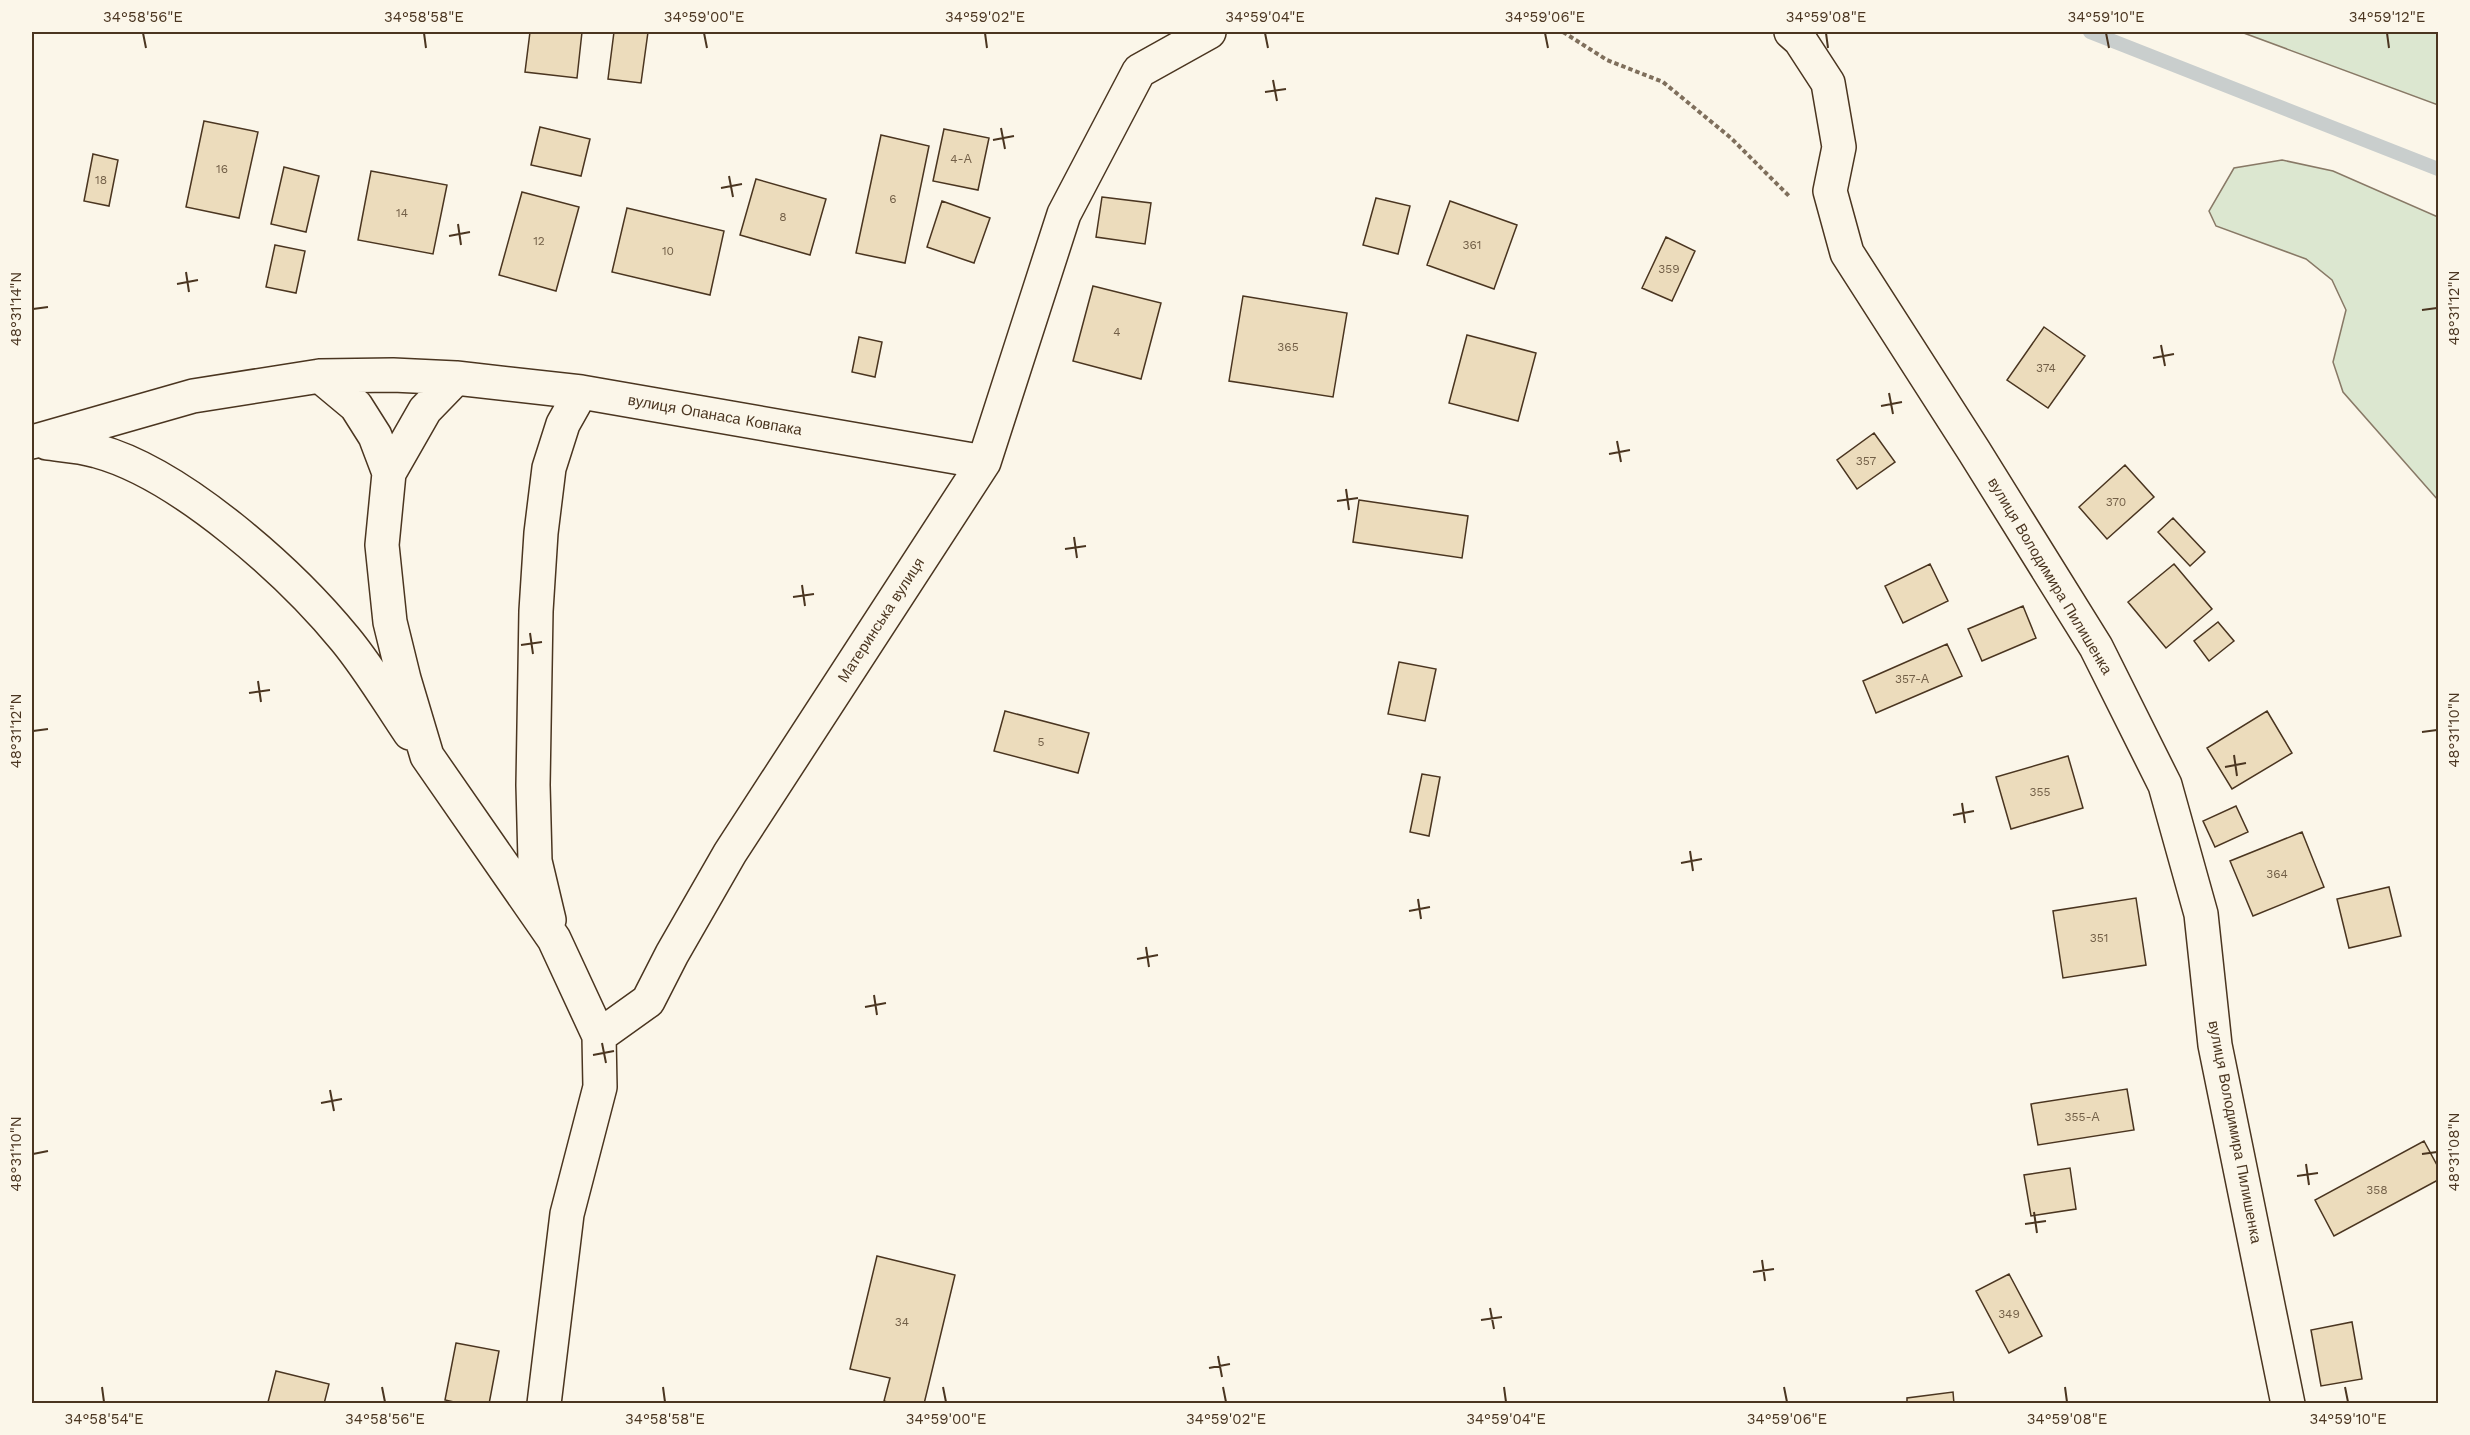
<svg xmlns="http://www.w3.org/2000/svg" width="2470" height="1435" viewBox="0 0 2470 1435" font-family="'Work Sans',sans-serif">
	<rect width="100%" height="100%" fill="#fbf6e9"/>
	<path fill="#dce7d0" stroke="#887966" stroke-width="1.5" d="M2241,32H2438V105Z
		M2282,160L2333,171L2438,217V500L2343,392L2333,362L2346,310L2332,280L2306,259L2216,226L2209,211L2234,168Z"/>
	<g fill="none" stroke-linecap="round" stroke-linejoin="round">
		<path stroke="#c9cecd" stroke-width="14" d="M2090,32L2438,169"/>
	</g>
	<path fill="#ecdcbc" stroke="#4a3520" stroke-width="1.5" d="M530,32H582L577,78L525,72Z
		M614,32H648L641,83L608,79Z
		M204,121L258,132L239,218L186,207Z
		M540,127L590,139L581,176L531,165Z
		M944,129L989,138L978,190L933,181Z
		M881,135L929,146L905,263L856,253Z
		M93,154L118,160L109,206L84,201Z
		M284,167L319,176L306,232L271,224Z
		M371,171L447,185L433,254L358,240Z
		M756,179L826,199L810,255L740,235Z
		M522,192L579,207L556,291L499,275Z
		M1102,197L1151,203L1145,244L1096,237Z
		M1376,198L1410,206L1398,254L1363,245Z
		M942,201L990,218L974,263L927,247Z
		M1450,201L1517,225L1494,289L1427,265Z
		M627,208L724,231L710,295L612,272Z
		M1666,237L1695,251L1672,301L1642,288Z
		M275,245L305,251L296,293L266,287Z
		M1093,286L1161,303L1141,379L1073,361Z
		M1243,296L1347,313L1333,397L1229,381Z
		M2044,327L2085,356L2048,408L2007,380Z
		M1467,335L1536,353L1518,421L1449,403Z
		M859,337L882,342L875,377L852,372Z
		M1874,433L1895,462L1857,489L1837,460Z
		M2125,465L2154,497L2107,539L2079,507Z
		M1359,500L1468,516L1462,558L1353,542Z
		M2173,518L2205,552L2190,566L2158,532Z
		M1930,564L1948,601L1903,623L1885,586Z
		M2174,564L2212,609L2166,648L2128,602Z
		M2023,606L2036,638L1982,661L1968,629Z
		M2218,622L2234,641L2209,661L2194,641Z
		M1947,644L1962,676L1876,713L1863,681Z
		M1399,662L1436,669L1425,721L1388,714Z
		M1005,711L1089,733L1078,773L994,751Z
		M2267,711L2292,753L2232,789L2207,748Z
		M2068,756L2083,808L2011,829L1996,777Z
		M1422,774L1440,777L1429,836L1410,832Z
		M2236,806L2248,832L2215,847L2203,821Z
		M2302,832L2324,887L2253,916L2230,861Z
		M2389,887L2401,936L2349,948L2337,899Z
		M2136,898L2146,965L2063,978L2053,911Z
		M2127,1089L2134,1130L2038,1145L2031,1104Z
		M2424,1141L2438,1167V1180L2334,1236L2315,1200Z
		M2070,1168L2076,1209L2031,1216L2024,1175Z
		M877,1256L955,1275L924,1404H894L884,1401L890,1378L850,1369Z
		M2009,1274L2042,1336L2009,1353L1976,1291Z
		M2352,1322L2362,1379L2321,1386L2311,1330Z
		M456,1343L499,1351L489,1404H463L445,1400Z
		M276,1371L329,1384L324,1404L268,1402Z
		M1953,1392L1954,1404H1907V1398Z"/>
	<g fill="none" stroke-linecap="round" stroke-linejoin="round">
		<defs>
			<path id="minor" d="M1791,32L1800,40L1828,83L1839,147L1830,191L1847,253L1974,451L2096,647L2165,785L2201,914L2215,1045L2288,1404
				M320,376L356,406L375,436L389,473
				M456,378L425,410L389,473L382,545L390,622L404,679L427,756L554,939L599,1036
				M32,442L193,396L320,376L393,375L456,378L581,392L984,462L1064,214L1139,71L1209,32
				M47,443C63,445 81,446 97,451C181,474 290,572 345,639C369,668 389,702 410,733
				M549,920L535,861L533,785L536,611L541,533L549,468L563,424L581,392
				M544,1404L567,1214L600,1087L599,1036L648,1001L672,954L730,853L984,462"/>
		</defs>
		<use href="#minor" stroke="#4a3520" stroke-width="36"/>
		<path stroke="#7f6f5c" stroke-width="4" stroke-dasharray="4.5 3" stroke-linecap="butt" d="M1563,32L1607,60L1663,82L1731,138L1790,197"/>
		<use href="#minor" stroke="#fbf6e9" stroke-width="33"/>
	</g>
	<path fill="none" stroke="#4a3520" stroke-width="2" d="M143,33L146,48M424,33L426,48M704,33L707,48M985,33L987,48M1265,33L1268,48M1545,33L1548,48M1826,33L1828,48M2106,33L2109,48M2387,33L2389,48M1273,80L1277,101M1265,92L1286,89M1001,128L1005,149M993,140L1014,136M729,176L733,197M721,188L742,184M458,224L461,245M449,236L470,232M186,272L189,292M177,284L198,280M33,309L48,307M2422,310L2437,308M2161,345L2165,366M2153,358L2174,354M1889,393L1893,414M1881,406L1902,402M1617,441L1621,462M1609,454L1630,450M1346,489L1349,510M1337,501L1358,498M1074,537L1077,558M1065,549L1086,546M802,585L805,606M793,597L814,594M530,633L533,654M521,645L542,642M258,681L261,702M249,693L270,690M33,731L48,729M2422,732L2437,730M2234,755L2237,776M2225,767L2246,763M1962,803L1965,823M1953,815L1974,811M1690,851L1693,871M1681,863L1702,859M1418,899L1421,919M1409,911L1430,907M1146,947L1149,967M1137,959L1158,955M874,995L877,1015M865,1007L886,1003M602,1043L606,1063M593,1055L614,1051M330,1090L334,1111M321,1103L342,1099M33,1154L48,1151M2422,1154L2437,1152M2306,1164L2309,1185M2297,1176L2318,1173M2034,1212L2037,1233M2025,1224L2046,1221M1762,1260L1765,1281M1753,1272L1774,1269M1490,1308L1494,1329M1481,1320L1502,1317M1218,1356L1222,1377M1209,1368L1230,1364M102,1387L104,1402M382,1387L385,1402M663,1387L665,1402M943,1387L946,1402M1223,1387L1226,1402M1504,1387L1506,1402M1784,1387L1787,1402M2065,1387L2067,1402M2345,1387L2348,1402"/>
	<g text-anchor="middle" dominant-baseline="central" stroke-width="4.5" stroke-linejoin="round" paint-order="stroke">
		<g font-size="12" fill="#725f47">
			<text x="961" y="159">4-А</text>
			<text x="222" y="169">16</text>
			<text x="101" y="180">18</text>
			<text x="893" y="199">6</text>
			<text x="402" y="213">14</text>
			<text x="783" y="217">8</text>
			<text x="539" y="241">12</text>
			<text x="1472" y="245">361</text>
			<text x="668" y="251">10</text>
			<text x="1669" y="269">359</text>
			<text x="1117" y="332">4</text>
			<text x="1288" y="347">365</text>
			<text x="2046" y="368">374</text>
			<text x="1866" y="461">357</text>
			<text x="2116" y="502">370</text>
			<text x="1912" y="679">357-А</text>
			<text x="1041" y="742">5</text>
			<text x="2040" y="792">355</text>
			<text x="2277" y="874">364</text>
			<text x="2099" y="938">351</text>
			<text x="2082" y="1117">355-А</text>
			<text x="2377" y="1190">358</text>
			<text x="2009" y="1314">349</text>
			<text x="902" y="1322">34</text>
		</g>
		<g font-size="15" fill="#4a3520" stroke="#fbf6e9">
			<text transform="translate(715 415) rotate(10)">вулиця Опанаса Ковпака</text>
			<text transform="translate(2050 576) rotate(59)">вулиця Володимира Пилишенка</text>
			<text transform="translate(881 620) rotate(-57)">Материнська вулиця</text>
			<text transform="translate(2235 1132) rotate(79)">вулиця Володимира Пилишенка</text>
		</g>
	</g>
	<rect width="2470" height="1435" fill="none" stroke="#fbf6e9" stroke-width="66"/>
	<rect x="33" y="33" width="2404" height="1369" fill="none" stroke="#4a3520" stroke-width="2"/>
	<g font-size="15" text-anchor="middle" fill="#4a3520">
		<text x="143" y="22">34°58'56"E</text>
		<text x="424" y="22">34°58'58"E</text>
		<text x="704" y="22">34°59'00"E</text>
		<text x="985" y="22">34°59'02"E</text>
		<text x="1265" y="22">34°59'04"E</text>
		<text x="1545" y="22">34°59'06"E</text>
		<text x="1826" y="22">34°59'08"E</text>
		<text x="2106" y="22">34°59'10"E</text>
		<text x="2387" y="22">34°59'12"E</text>
		<text transform="translate(2454 308) rotate(-90)" y="5">48°31'12"N</text>
		<text transform="translate(16 309) rotate(-90)" y="5">48°31'14"N</text>
		<text transform="translate(2454 730) rotate(-90)" y="5">48°31'10"N</text>
		<text transform="translate(16 731) rotate(-90)" y="5">48°31'12"N</text>
		<text transform="translate(2454 1152) rotate(-90)" y="5">48°31'08"N</text>
		<text transform="translate(16 1154) rotate(-90)" y="5">48°31'10"N</text>
		<text x="104" y="1424">34°58'54"E</text>
		<text x="385" y="1424">34°58'56"E</text>
		<text x="665" y="1424">34°58'58"E</text>
		<text x="946" y="1424">34°59'00"E</text>
		<text x="1226" y="1424">34°59'02"E</text>
		<text x="1506" y="1424">34°59'04"E</text>
		<text x="1787" y="1424">34°59'06"E</text>
		<text x="2067" y="1424">34°59'08"E</text>
		<text x="2348" y="1424">34°59'10"E</text>
	</g>
</svg>
